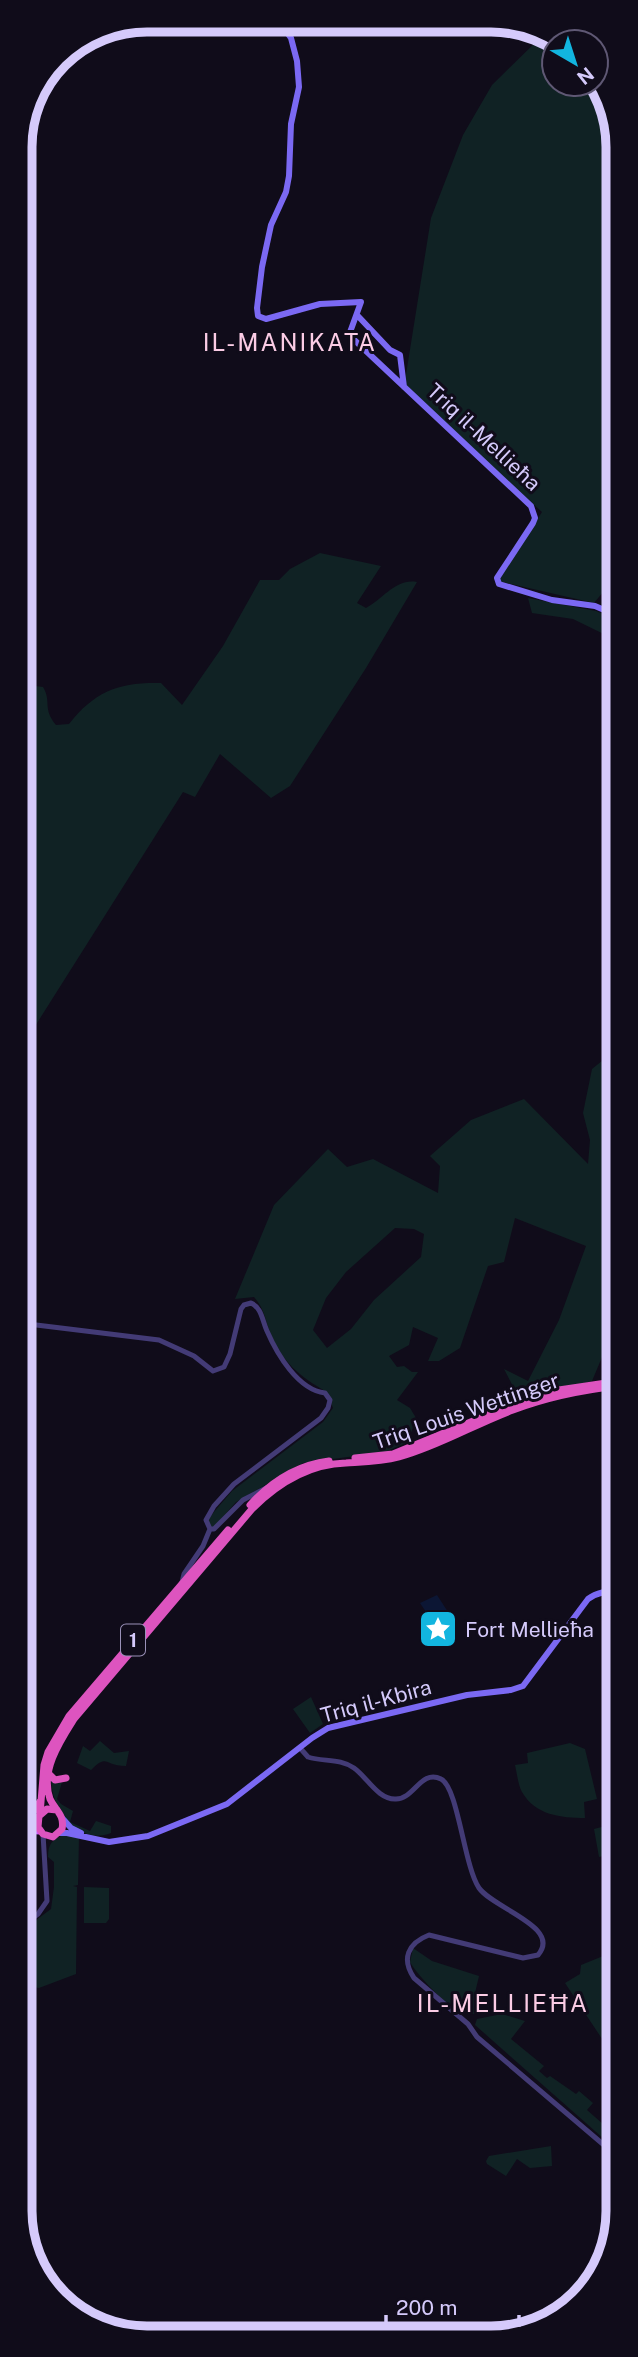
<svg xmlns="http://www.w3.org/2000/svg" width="638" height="2357" viewBox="0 0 638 2357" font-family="'Public Sans',sans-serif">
	<rect width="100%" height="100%" fill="#100c1a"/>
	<path fill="#102224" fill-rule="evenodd" d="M543,35L554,42V84H596V82L618,129V574L594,603L498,581L497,578L508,566L542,512L404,387L431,218L463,135L492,85Z
		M320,553L381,566L357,603L366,608C383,599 396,578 417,582L366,668L290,786L271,798L220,754L195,797L183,792L20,1050V684L43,687C52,702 42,708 56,725L69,724C95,691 119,682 161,683L182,705L223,646L260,580H279L290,569Z
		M528,598L596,611L618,620V641L573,619L532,613Z
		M618,1048V1168L615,1175L618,1177V1319L592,1381L517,1400V1394L504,1369L528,1381L559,1320L586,1246L515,1218L504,1262L488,1266L460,1348L439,1361H428L438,1338L413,1327L409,1345L389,1356L397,1367L404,1366L412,1372H418L397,1400L410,1408L416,1418L408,1442L385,1452L303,1463L236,1502L213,1528L208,1526V1519L232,1491L323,1422L333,1408L327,1392C300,1377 282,1362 270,1332C265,1319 264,1308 254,1297L235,1299L274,1205L328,1149L347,1167L373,1159L438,1193L440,1166L430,1156L471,1120L524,1099L588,1164L590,1140L583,1113L592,1069ZM395,1228L414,1229L424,1234L421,1257L374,1300L351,1329L327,1348L313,1330L326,1298L346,1272Z
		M311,1697L323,1724L310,1733L293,1709Z
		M100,1741L114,1753L129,1751L126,1766C104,1766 108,1753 91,1770L77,1763L83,1746L90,1751Z
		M570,1743L585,1749L597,1799L584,1802L585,1818C561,1818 535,1815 522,1792C518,1785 517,1773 515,1765L528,1763L527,1753Z
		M51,1780L62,1782L57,1799L61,1804L73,1811L70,1822L90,1831L96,1821L111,1826V1833C78,1846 52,1809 51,1780Z
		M613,1824L618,1853L599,1857L594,1829Z
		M63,1835L79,1837L78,1885L73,1886L77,1887L76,1974L39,1988L20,1985V1932L51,1909L54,1887V1862L48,1857C48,1844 52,1840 63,1835Z
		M84,1887L109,1888V1919L106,1923H84Z
		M413,1948L432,1961L479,1976L475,1993L487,2002L490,2010C483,2011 475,2015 467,2014C452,2013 417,1975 410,1962Z
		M618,1950V2063L565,1983L580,1974L581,1965Z
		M502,2014L525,2021L511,2039L544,2066L539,2071L547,2078L550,2076L576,2094L579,2091L593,2103L587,2110L611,2131L604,2139L475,2025L477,2019Z
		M551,2146L552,2166L530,2168L517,2159L506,2176L487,2164L486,2161L489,2156Z"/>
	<path fill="#0c1634" d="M437,1595L457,1626L442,1636L420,1603Z"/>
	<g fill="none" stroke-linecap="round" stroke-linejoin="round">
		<path stroke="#433b76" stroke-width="5" d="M20,1323L159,1340L194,1356L213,1371L224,1367L230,1354L241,1309L244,1305L251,1303C262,1308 262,1320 267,1331C277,1354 298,1390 325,1393L330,1400L328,1408L321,1418L234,1484L214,1506L206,1520L210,1529L203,1546L184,1574L182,1582
			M210,1529H214L243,1500L268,1487
			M300,1748L308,1757C323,1762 340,1758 354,1768C367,1777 378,1800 396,1799C414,1799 421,1769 441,1779C458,1787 464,1866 479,1888C494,1909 562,1927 538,1955L523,1958L429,1935C408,1943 401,1959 414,1978L468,2024L477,2037L618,2157
			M20,1928L38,1914L47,1901L43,1834"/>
		<path stroke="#7b69f3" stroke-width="6" d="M273,21L284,28L291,38L297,61L299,87L291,124L289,176L286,192L271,225L262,267L257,308L258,316L266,319L320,304L361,302L349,335L531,506L535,518L533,523L497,578L499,584L552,600L595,606L618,616
			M357,315L390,350L400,355L404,387
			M63,1819L71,1828L81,1833
			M59,1833H67L109,1842L148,1836L227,1804L312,1738L328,1728L467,1695L511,1690L523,1686L588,1599C596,1593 608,1590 618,1592"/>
		<path stroke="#c95af2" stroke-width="7" d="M20,1824L38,1818
			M20,1830L40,1831"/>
		<path stroke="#dd54bf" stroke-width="7" d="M355,1458L393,1454L512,1405L559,1390L613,1382
			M250,1505C271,1482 297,1465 329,1461
			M49,1774L55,1780L66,1778
			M57,1810L47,1809L39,1816L38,1827L43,1834L53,1837L62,1829C65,1815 55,1810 50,1799C40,1771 60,1741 74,1719L252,1509C278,1483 308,1464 346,1463C364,1462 381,1462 399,1457C439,1446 475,1424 513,1410C547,1397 582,1390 618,1386
			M40,1814L44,1765L48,1752L69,1716L228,1530
			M20,1822L31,1815L41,1800"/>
	</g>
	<defs>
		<symbol id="sight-square" viewBox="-11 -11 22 22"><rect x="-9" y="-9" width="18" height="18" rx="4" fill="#12b5df" stroke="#100c1a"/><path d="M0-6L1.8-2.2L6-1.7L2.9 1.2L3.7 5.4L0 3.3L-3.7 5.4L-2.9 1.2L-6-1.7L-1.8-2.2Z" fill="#fff"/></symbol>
	</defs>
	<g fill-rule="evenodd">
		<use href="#sight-square" x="416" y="1607" width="44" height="44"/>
	</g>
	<g text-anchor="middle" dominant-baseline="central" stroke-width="6" stroke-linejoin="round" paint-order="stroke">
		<rect fill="#100c1a" stroke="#9a91b8" stroke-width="2" x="121" y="1624.5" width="24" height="31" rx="5"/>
		<g font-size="19" font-weight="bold" fill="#d5cafb">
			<text x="133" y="1640">1</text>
		</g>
		<g font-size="21" fill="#d5cafb" stroke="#100c1a">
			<text transform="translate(484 437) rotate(43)">Triq il-Mellieħa</text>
			<text transform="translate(466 1411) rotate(-19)">Triq Louis Wettinger</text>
			<text transform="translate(376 1701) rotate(-15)">Triq il-Kbira</text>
		</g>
		<g font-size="21" fill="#d5cafb" stroke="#100c1a" text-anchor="start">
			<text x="465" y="1629">Fort Mellieħa</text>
		</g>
		<g font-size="24" letter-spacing="2" fill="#fbcce5" stroke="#100c1a">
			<text x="290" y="342">IL-MANIKATA</text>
			<text x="503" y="2003">IL-MELLIEĦA</text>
		</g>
	</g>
	<path d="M0 0H638V2357H0ZM147 32H491A115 115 0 0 1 606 147V2211A115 115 0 0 1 491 2326H147A115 115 0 0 1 32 2211V147A115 115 0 0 1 147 32Z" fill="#100c1a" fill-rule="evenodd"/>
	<path fill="none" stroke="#d5cafb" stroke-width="9" d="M147 32H491A115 115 0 0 1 606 147V2211A115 115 0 0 1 491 2326H147A115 115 0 0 1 32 2211V147A115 115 0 0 1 147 32Z"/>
	<g transform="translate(575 63) rotate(141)"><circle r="33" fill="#100c1a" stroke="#5f5874" stroke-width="2"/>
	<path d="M0-5L12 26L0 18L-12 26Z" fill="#12b5df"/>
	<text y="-10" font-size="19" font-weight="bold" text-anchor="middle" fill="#d5cafb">N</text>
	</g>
	<path d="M386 2315v10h133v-10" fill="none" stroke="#d5cafb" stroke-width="3.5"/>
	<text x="396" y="2315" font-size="21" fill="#d5cafb" stroke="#100c1a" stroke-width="5" paint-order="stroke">200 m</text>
</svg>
